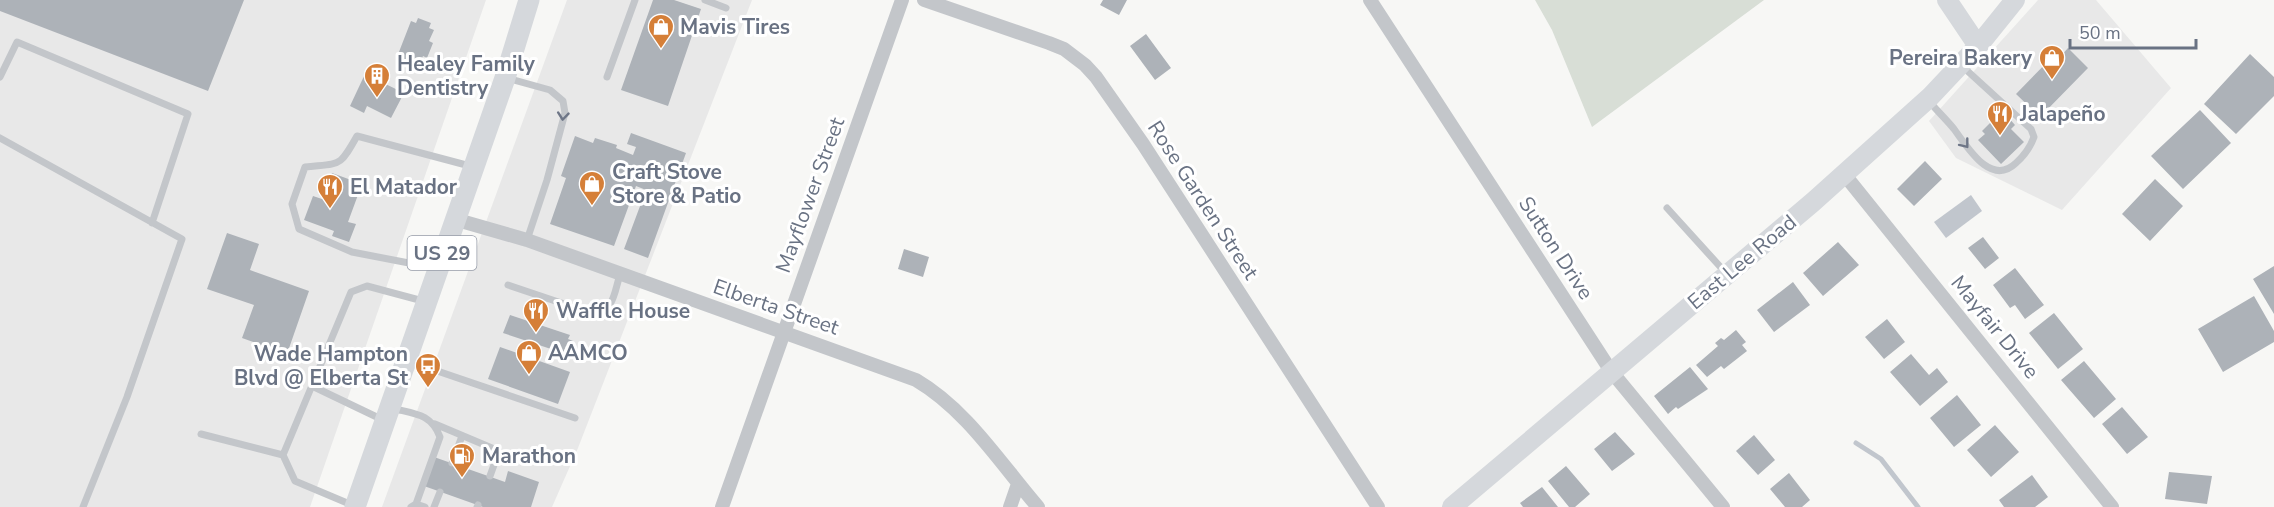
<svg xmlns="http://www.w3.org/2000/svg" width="2274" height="507" viewBox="0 0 2274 507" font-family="'Nunito Sans',sans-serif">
	<rect width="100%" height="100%" fill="#f7f7f5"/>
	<path fill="#e8e8e8" d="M0,0H486L310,507H0Z
		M567,0H752L578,448L552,507H382Z
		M2038,0H2096L2171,88L2062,210L1956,158L1929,121Z"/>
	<path fill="#d8ded6" d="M1535,0H1764L1592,127L1552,30Z"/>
	<path fill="#c1c6cd" d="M1971,195L1982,211L1946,238L1934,222Z"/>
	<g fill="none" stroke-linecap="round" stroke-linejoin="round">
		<path stroke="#c1c6cd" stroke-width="5" d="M1856,443L1881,459L1918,507"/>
	</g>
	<path fill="#adb2b8" d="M0,0H244L208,91L0,11Z
		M653,0H674L701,9L668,106L621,90Z
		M1103,0H1127L1119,15L1100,5Z
		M418,18L431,23L429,28L434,30L429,41L433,43L427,58L423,56L419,66L397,57L411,21L416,23Z
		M1146,34L1171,68L1155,80L1130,46Z
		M2068,48L2088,68L2040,117L2016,94L2055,54L2059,58Z
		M2250,54L2274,77V96L2236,134L2204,104Z
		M365,74L404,93L391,118L367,106L364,113L350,106Z
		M2200,110L2231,143L2183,189L2151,156Z
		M1999,114L2004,119L2007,116L2015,125L2011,129L2024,142L2001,164L1978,140L1985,134L1982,131Z
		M631,133L686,153L648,258L624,249L646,190L636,186L614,246L550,224L566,178L561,176L575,136L593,143L595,138L617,145L616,148L633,155L636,147L627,144Z
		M1925,161L1942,179L1914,206L1897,189Z
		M332,173L362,184L348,222L356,224L349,242L332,236L334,231L304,220L313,196L322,199Z
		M2155,179L2183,206L2150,241L2122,214Z
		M227,233L259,244L250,270L309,291L287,354L242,338L254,305L207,289Z
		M1983,237L1999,258L1985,269L1968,248Z
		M1838,242L1859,265L1823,296L1803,273Z
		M904,249L929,257L923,277L898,269Z
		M2274,266V314L2253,279Z
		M2015,268L2044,305L2025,319L2015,305L2010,308L1993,285Z
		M1793,282L1810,305L1774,332L1757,310Z
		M2254,296L2274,331V342L2223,372L2198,329Z
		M2054,313L2083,349L2058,369L2029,333Z
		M510,315L570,335L568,339L573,341L570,348L566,346L563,353L503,333Z
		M1887,319L1905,342L1884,359L1865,337Z
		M1736,330L1746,342L1742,345L1747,351L1724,369L1721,366L1707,377L1696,365L1718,346L1715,343L1721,338L1724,340Z
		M500,347L570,372L558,404L488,379Z
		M1911,354L1929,375L1937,368L1948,382L1920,406L1890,372Z
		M2084,361L2116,399L2094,418L2061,380Z
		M1690,367L1708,389L1678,409L1676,407L1668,414L1654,396Z
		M1957,395L1981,425L1954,447L1930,418Z
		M2122,407L2148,437L2127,454L2102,424Z
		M1995,425L2019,452L1991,477L1967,450Z
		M1615,432L1635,454L1612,471L1594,449Z
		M1754,435L1775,460L1758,475L1736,451Z
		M434,457L505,482L508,471L539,482L531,507H483L424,486Z
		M1566,466L1590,494L1575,507H1569L1548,481Z
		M2169,472L2212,476L2207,504L2165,499Z
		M1789,473L1810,500L1802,507H1785L1770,489Z
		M2032,475L2048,497L2035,507H2004L1999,500Z
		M1542,487L1558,507H1523L1520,503Z"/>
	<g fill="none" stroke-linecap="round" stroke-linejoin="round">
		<path stroke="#c3c6ca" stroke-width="7" d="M705,0L726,8
			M0,77L17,42L188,114L152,223
			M607,77L635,0
			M507,78L550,90L563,101L565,113L547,180L527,240
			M1929,101C1937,111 1946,119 1954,129C1968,148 1991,187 2016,163C2025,155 2030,148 2034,137L2031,129L1962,66
			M0,138L182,239L127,397L83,507
			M1667,208L1725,272
			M435,268L352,252L299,229L292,204L305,167C341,163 339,168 357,136L470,166
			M508,285L594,314C615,310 614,292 620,275
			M408,361L575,418
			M312,386L383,420
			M391,408C414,414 431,413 440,437L416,504L411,507
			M435,424L499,451L490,476
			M201,434L283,455L351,292L367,286L423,301
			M283,455L295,481L352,505
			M452,463L462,436
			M416,504L425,507
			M434,507L440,492
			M477,507L478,505"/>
		<path stroke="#c3c6ca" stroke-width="14" d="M924,0L1049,43L1064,49L1085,65L1096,77L1143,144L1378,507
			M1370,0L1611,371L1723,507
			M1844,174L2112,507
			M454,219L527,240L916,380C967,410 1000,463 1038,507
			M722,507L902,0
			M1010,507L1018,484"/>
		<path stroke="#d5d8dc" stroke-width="20" d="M1947,0L1978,46
			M1452,507L1813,202L1930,97L1978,46L2015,0"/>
		<path stroke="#d5d8dc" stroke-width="21" d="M355,507L505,78L529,0"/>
	</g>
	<defs><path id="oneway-chevron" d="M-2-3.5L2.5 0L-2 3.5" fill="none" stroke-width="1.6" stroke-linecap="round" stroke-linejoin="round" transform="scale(1.5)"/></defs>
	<g stroke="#6e7687">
		<use href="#oneway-chevron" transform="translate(563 116) rotate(96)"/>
		<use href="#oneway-chevron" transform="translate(1965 144) rotate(52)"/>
	</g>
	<defs>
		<symbol id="shop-pin" viewBox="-11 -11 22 30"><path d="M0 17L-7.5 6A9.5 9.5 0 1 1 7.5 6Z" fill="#d57f38" stroke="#fff"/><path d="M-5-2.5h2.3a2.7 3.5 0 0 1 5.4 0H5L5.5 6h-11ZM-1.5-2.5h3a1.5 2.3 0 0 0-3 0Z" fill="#fff"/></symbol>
		<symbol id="building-pin" viewBox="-11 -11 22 30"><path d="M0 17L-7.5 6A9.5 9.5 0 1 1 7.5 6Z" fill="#d57f38" stroke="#fff"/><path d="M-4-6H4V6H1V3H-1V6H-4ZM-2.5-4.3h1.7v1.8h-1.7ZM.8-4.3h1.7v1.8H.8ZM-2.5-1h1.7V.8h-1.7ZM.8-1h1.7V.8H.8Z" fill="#fff"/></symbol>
		<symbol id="restaurant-pin" viewBox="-11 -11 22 30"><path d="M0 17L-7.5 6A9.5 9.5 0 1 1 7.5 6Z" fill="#d57f38" stroke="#fff"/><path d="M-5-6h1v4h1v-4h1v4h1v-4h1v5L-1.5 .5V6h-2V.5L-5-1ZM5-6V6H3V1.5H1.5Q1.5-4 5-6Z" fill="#fff"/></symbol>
		<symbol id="bus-pin" viewBox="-11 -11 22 30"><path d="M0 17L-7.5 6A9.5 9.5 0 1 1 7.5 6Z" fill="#d57f38" stroke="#fff"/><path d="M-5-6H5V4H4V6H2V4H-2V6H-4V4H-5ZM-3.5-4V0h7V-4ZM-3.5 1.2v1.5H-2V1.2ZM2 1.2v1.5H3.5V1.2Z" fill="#fff"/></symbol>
		<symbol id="fuel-pin" viewBox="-11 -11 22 30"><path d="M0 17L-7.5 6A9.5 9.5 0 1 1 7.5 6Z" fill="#d57f38" stroke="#fff"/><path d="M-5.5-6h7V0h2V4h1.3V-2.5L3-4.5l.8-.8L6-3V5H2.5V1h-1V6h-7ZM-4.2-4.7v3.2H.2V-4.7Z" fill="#fff"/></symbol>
	</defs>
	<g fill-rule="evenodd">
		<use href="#shop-pin" x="646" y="12" width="30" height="40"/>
		<use href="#shop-pin" x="2037" y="43" width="30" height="40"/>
		<use href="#building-pin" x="362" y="61" width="30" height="40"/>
		<use href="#restaurant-pin" x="1985" y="99" width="30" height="40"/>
		<use href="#shop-pin" x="577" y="169" width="30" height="40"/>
		<use href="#restaurant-pin" x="315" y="172" width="30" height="40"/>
		<use href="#restaurant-pin" x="521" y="296" width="30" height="40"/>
		<use href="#shop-pin" x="514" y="338" width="30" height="40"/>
		<use href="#bus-pin" x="413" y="351" width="30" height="40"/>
		<use href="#fuel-pin" x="447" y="441" width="30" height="40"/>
	</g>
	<g text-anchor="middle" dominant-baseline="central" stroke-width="6" stroke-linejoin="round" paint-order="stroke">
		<rect fill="#fff" stroke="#969ca8" stroke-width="1.5" x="407.5" y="236" width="69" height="34" rx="4.5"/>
		<g font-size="20" font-weight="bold" fill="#697283">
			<text x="442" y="253">US 29</text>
		</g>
		<g font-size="21" font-weight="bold" fill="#697283" stroke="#fff" text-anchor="start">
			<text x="680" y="27">Mavis Tires</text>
			<text x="2032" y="58" text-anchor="end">Pereira Bakery</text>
			<text x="397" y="64">Healey Family<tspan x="397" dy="24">Dentistry</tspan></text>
			<text x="2020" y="114">Jalapeño</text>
			<text x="612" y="172">Craft Stove<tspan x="612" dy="24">Store &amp; Patio</tspan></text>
			<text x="350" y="187">El Matador</text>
			<text x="556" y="311">Waffle House</text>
			<text x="548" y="353">AAMCO</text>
			<text x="408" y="354" text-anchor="end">Wade Hampton<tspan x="408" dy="24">Blvd @ Elberta St</tspan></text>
			<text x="482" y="456">Marathon</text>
		</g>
		<g font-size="21" fill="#697283" stroke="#fff">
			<text transform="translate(810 195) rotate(-70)">Mayflower Street</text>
			<text transform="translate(1203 200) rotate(57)">Rose Garden Street</text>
			<text transform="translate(1556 248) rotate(57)">Sutton Drive</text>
			<text transform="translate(1742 262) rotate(-40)">East Lee Road</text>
			<text transform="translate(776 307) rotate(19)">Elberta Street</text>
			<text transform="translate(1995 327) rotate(51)">Mayfair Drive</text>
		</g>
	</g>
	<path d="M2070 39v9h126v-9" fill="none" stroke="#697283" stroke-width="3"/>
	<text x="2079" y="39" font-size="18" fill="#697283" stroke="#ffffff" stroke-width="4.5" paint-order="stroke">50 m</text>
</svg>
